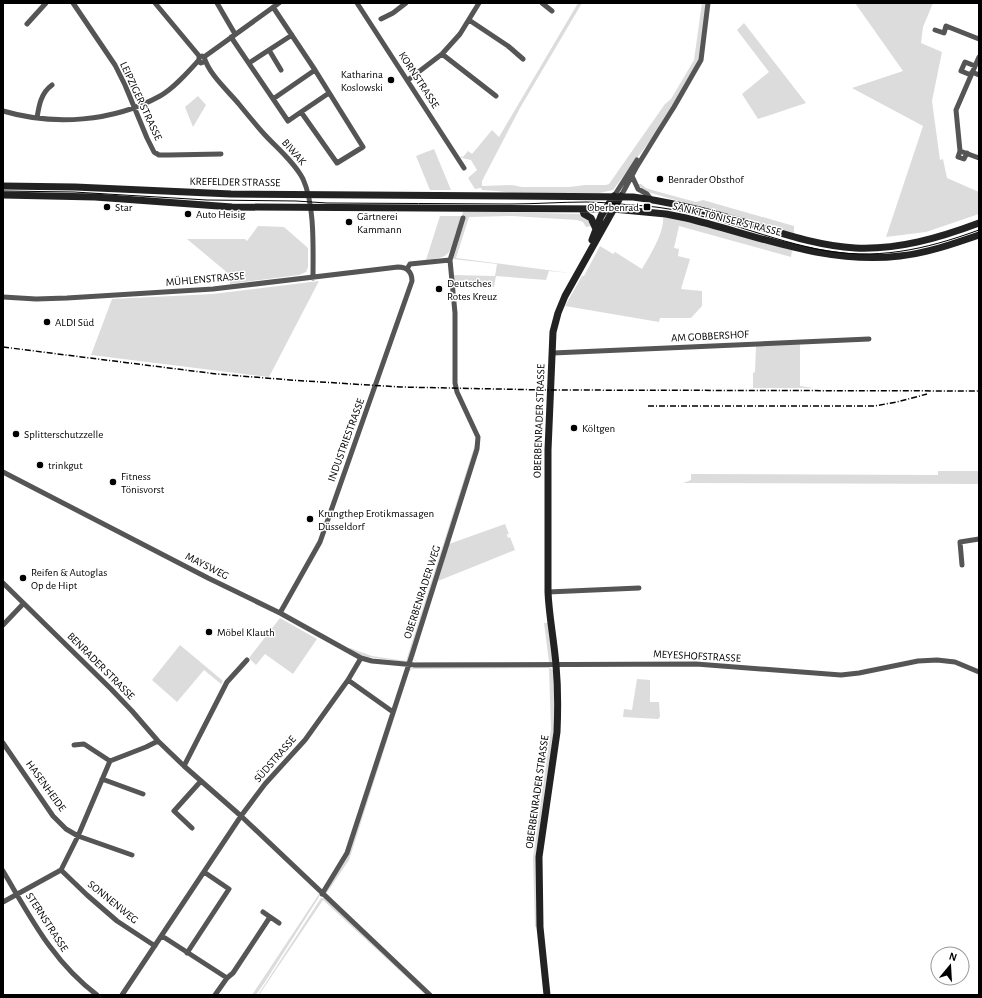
<svg xmlns="http://www.w3.org/2000/svg" width="982" height="998" viewBox="0 0 982 998" font-family="'Alegreya Sans',sans-serif">
	<rect width="100%" height="100%" fill="#fff"/>
	<path fill="#dcdcdc" d="M578,3H582L520,108L482,181V186L512,185L522,187H569L585,185H606L609,184L665,104L671,99L694,60L702,3H706L700,57L696,66L658,130L613,190L599,193H511L497,191L482,190L481,188L475,189L468,178L477,170L471,160L462,158L460,156L463,157L468,151L472,154L492,130L499,137Z
		M855,3H933L923,27L921,43L942,52L932,101L940,160L943,159L947,178L979,192V214L926,232L886,237L923,126L852,88L903,71Z
		M744,23L806,103L758,119L742,94L769,72L737,30Z
		M198,96L206,105L193,127L185,107Z
		M434,149L451,190H430L416,156Z
		M637,184H641L646,188L659,192L696,202L703,200L794,226V234L644,191Z
		M463,211L580,214L586,216L592,226L586,227L583,222L577,220L512,216L469,217L456,258L570,273L549,271L546,280L496,276L494,287L454,284L453,275L495,276L497,264L453,259L457,232H456C449,255 451,257 426,260L440,216H462Z
		M663,216L686,220L792,250L791,257L679,226L674,248L679,249L678,256L690,259L681,289L702,291V306L691,318H660L659,322L565,306L582,276H584L600,246L613,254L615,252L642,269C650,255 665,232 663,216Z
		M258,226L284,227L308,248V267L306,272L299,275L230,284L229,274L187,239H245L247,241Z
		M319,281L269,377L91,355L112,299L213,294Z
		M800,343V386L814,388H753V373L755,372L756,345Z
		M477,438L475,451L409,659L406,662L361,656L349,650L350,648L372,656L406,661Z
		M938,471H979V484L683,483L691,480V474L938,475Z
		M505,524L509,534H507L508,538L510,537L515,550L438,581L449,544Z
		M430,605L415,654L414,658L417,662H549L544,623H549L553,657L552,662L549,663H417L414,659V654Z
		M280,618L317,639L293,674L265,654L256,665L249,658Z
		M180,645L223,681L221,684L204,670L177,702L152,680Z
		M415,667H549L554,671V730L537,859L538,926L535,927L533,858L551,729L549,668L412,669L409,672L349,860L326,894V890L347,858L408,672L410,669Z
		M637,679L650,680V702H659L660,717L658,719L623,717L624,709L632,710Z
		M319,894V897L265,982L256,995H252Z
		M321,898H324L427,995H426L323,900L259,995H258Z"/>
	<g fill="none" stroke-linecap="round" stroke-linejoin="round">
		<path stroke="#555" stroke-width="5" d="M73,3L115,65L125,85L147,138L154,152L159,155H169L221,154
			M155,3L200,57
			M217,3L235,34
			M357,3L464,168
			M542,3L552,11
			M273,7L315,70L363,147L337,163L301,112L329,93
			M381,19L393,13L406,3
			M469,20L508,46L523,59
			M27,24L46,3
			M935,30L944,33L946,26L979,39
			M231,37L288,121L301,112
			M269,50L281,70
			M442,54L496,96
			M204,57L279,3
			M979,57L956,110L960,151L979,158
			M204,62L201,63L199,62V57L202,56L204,57C209,74 226,89 238,103C247,114 256,125 265,135C278,149 294,162 303,179C315,205 313,249 313,278
			M249,63L292,35
			M972,72L979,75
			M971,75L961,71L965,62L975,66
			M408,80L442,54L460,34L479,3
			M273,99L315,70
			M3,111C54,126 113,122 160,96C174,88 187,73 198,61
			M37,118C39,105 41,93 52,85
			M960,151L958,157L964,159L967,153
			M632,176L638,189L647,194L651,199
			M614,196L637,160
			M621,196L636,168L657,134L674,107L701,60L708,3
			M407,269L410,264L450,260
			M3,297L36,299L67,298L213,289L398,267C407,267 412,272 412,281L320,542L280,613
			M553,353L869,339
			M3,472L208,578L280,613L361,658L372,661L415,665L696,664L841,675L859,673L918,661L937,660L955,662L979,672
			M962,565L960,542L979,539
			M3,583L111,689L132,711L158,741L184,766L241,816L430,995
			M548,592L639,588
			M3,625L23,604
			M348,680L393,712
			M3,743L53,816L66,829L78,836L132,855
			M74,745L84,744L110,761
			M184,766L227,682L247,660
			M102,779L143,794
			M192,828L174,811L201,781
			M61,870L87,895L117,921L155,946
			M3,871C31,918 53,962 97,995
			M322,894L347,853L409,664L477,449L478,437L457,392L455,383V313L450,260L463,218
			M3,902L61,870L78,836L110,761L146,747L158,741
			M263,912L279,923
			M162,936L227,978
			M187,953L229,889L204,872
			M122,995L241,816L265,784L305,740L348,680L361,658
			M215,995L227,978L233,973L270,917"/>
		<path stroke="#222" stroke-width="7" d="M3,186L75,187L231,194L633,197C674,202 714,213 754,225C787,235 820,246 855,248C898,250 939,238 979,223
			M3,195L95,197L232,207L613,209L666,214L686,218C756,235 826,265 900,256C927,253 953,244 979,235
			M582,209L584,214L591,218L596,229
			M592,240L601,216L614,196
			M547,995L540,927L539,857L557,732C558,710 558,687 556,665C554,640 549,616 548,592V450L553,332L558,313L565,296L621,196"/>
		<path stroke="#000" stroke-width="1" d="M3,191L74,192L207,200L296,201L327,203C388,203 449,204 510,204C535,204 561,202 586,202C606,202 626,205 646,206C705,211 759,237 817,249C875,261 924,250 979,230"/>
		<path stroke="#000" stroke-width="1.5" stroke-dasharray="6 2 1 2" stroke-linecap="butt" d="M3,347L217,374L290,380L400,387L547,390L979,391
			M648,406H874L897,402L927,394"/>
	</g>
	<g fill="#000" stroke="#fff" stroke-width="1.5">
		<circle cx="391" cy="80" r="4"/>
		<circle cx="660" cy="179" r="4"/>
		<circle cx="107" cy="207" r="4"/>
		<rect x="643" y="203" width="8" height="8" rx="2"/>
		<circle cx="188" cy="214" r="4"/>
		<circle cx="349" cy="222" r="4"/>
		<circle cx="439" cy="289" r="4"/>
		<circle cx="47" cy="322" r="4"/>
		<circle cx="574" cy="428" r="4"/>
		<circle cx="16" cy="434" r="4"/>
		<circle cx="40" cy="465" r="4"/>
		<circle cx="113" cy="482" r="4"/>
		<circle cx="310" cy="519" r="4"/>
		<circle cx="23" cy="578" r="4"/>
		<circle cx="209" cy="632" r="4"/>
	</g>
	<g text-anchor="middle" dominant-baseline="central" stroke-width="3" stroke-linejoin="round" paint-order="stroke">
		<g font-size="11" fill="#000" stroke="#fff" text-anchor="start">
			<text x="383" y="74" text-anchor="end">Katharina<tspan x="383" dy="13">Koslowski</tspan></text>
			<text x="668" y="179">Benrader Obsthof</text>
			<text x="115" y="207">Star</text>
			<text x="639" y="207" text-anchor="end">Oberbenrad</text>
			<text x="196" y="214">Auto Heisig</text>
			<text x="357" y="216">Gärtnerei<tspan x="357" dy="13">Kammann</tspan></text>
			<text x="447" y="283">Deutsches<tspan x="447" dy="13">Rotes Kreuz</tspan></text>
			<text x="55" y="322">ALDI Süd</text>
			<text x="582" y="428">Költgen</text>
			<text x="24" y="434">Splitterschutzzelle</text>
			<text x="48" y="465">trinkgut</text>
			<text x="121" y="476">Fitness<tspan x="121" dy="13">Tönisvorst</tspan></text>
			<text x="318" y="513">Krungthep Erotikmassagen<tspan x="318" dy="13">Düsseldorf</tspan></text>
			<text x="31" y="572">Reifen &amp; Autoglas<tspan x="31" dy="13">Op de Hipt</tspan></text>
			<text x="217" y="632">Möbel Klauth</text>
		</g>
		<g font-size="11" fill="#000" stroke="#fff">
			<text transform="translate(419 80) rotate(57)">KORNSTRASSE</text>
			<text transform="translate(141 101) rotate(65)">LEIPZIGER STRASSE</text>
			<text transform="translate(294 152) rotate(49)">BIWAK</text>
			<text transform="translate(235 182) rotate(1)">KREFELDER STRASSE</text>
			<text transform="translate(727 219) rotate(14)">SANKT TÖNISER STRASSE</text>
			<text transform="translate(205 279) rotate(-5)">MÜHLENSTRASSE</text>
			<text transform="translate(710 336) rotate(-3)">AM GOBBERSHOF</text>
			<text transform="translate(539 421) rotate(-88)">OBERBENRADER STRASSE</text>
			<text transform="translate(346 440) rotate(-70)">INDUSTRIESTRASSE</text>
			<text transform="translate(207 566) rotate(27)">MAYSWEG</text>
			<text transform="translate(422 592) rotate(-72)">OBERBENRADER WEG</text>
			<text transform="translate(697 656) rotate(3)">MEYESHOFSTRASSE</text>
			<text transform="translate(101 666) rotate(45)">BENRADER STRASSE</text>
			<text transform="translate(275 759) rotate(-49)">SÜDSTRASSE</text>
			<text transform="translate(46 786) rotate(54)">HASENHEIDE</text>
			<text transform="translate(537 792) rotate(-82)">OBERBENRADER STRASSE</text>
			<text transform="translate(113 902) rotate(39)">SONNENWEG</text>
			<text transform="translate(47 922) rotate(57)">STERNSTRASSE</text>
		</g>
	</g>
	<rect width="982" height="998" fill="none" stroke="#000000" stroke-width="8"/>
	<g transform="translate(950 966) rotate(18)"><circle r="19" fill="#ffffff" stroke="#999999"/>
	<path d="M0-3L7 15L0 10L-7 15Z" fill="#000000"/>
	<text y="-6" font-size="11" font-weight="bold" text-anchor="middle" fill="#000000">N</text>
	</g>
</svg>
